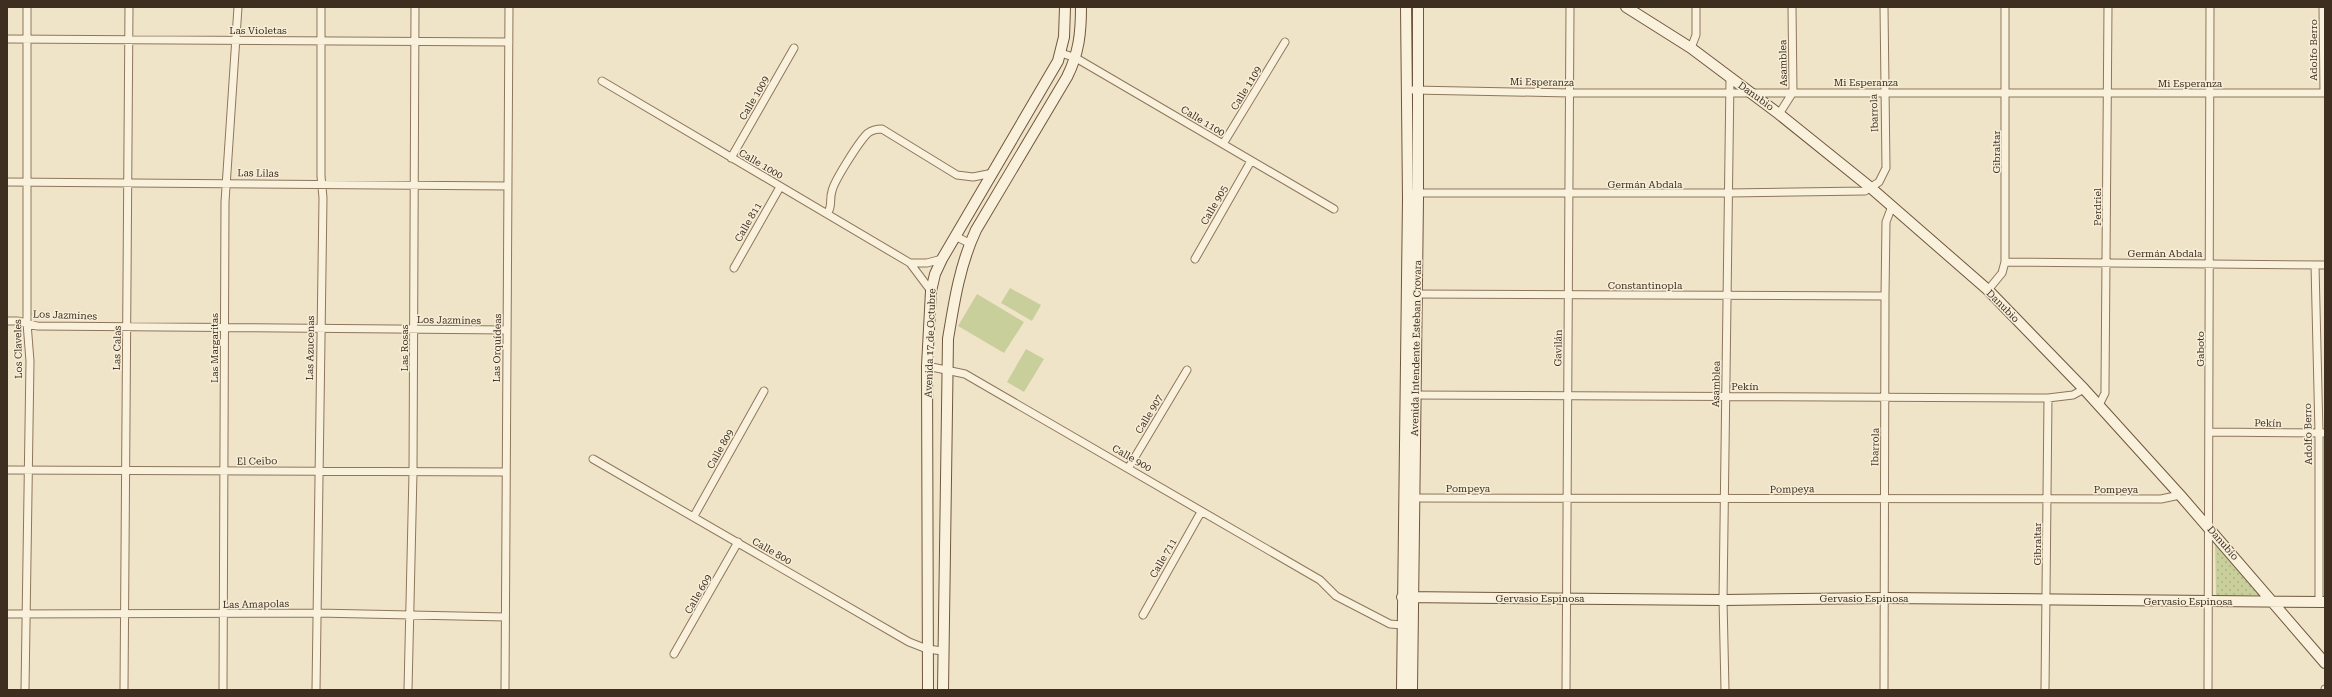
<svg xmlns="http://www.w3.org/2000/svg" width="2332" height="697" viewBox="0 0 2332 697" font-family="'Roboto Serif',serif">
	<defs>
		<pattern id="grass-dots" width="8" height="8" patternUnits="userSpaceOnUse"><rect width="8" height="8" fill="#c9cf9b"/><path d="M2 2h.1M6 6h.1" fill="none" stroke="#aeb285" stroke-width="1.8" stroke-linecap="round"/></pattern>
	</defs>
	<rect width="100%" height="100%" fill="#f0e4c8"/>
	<path fill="url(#grass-dots)" d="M2215,543L2260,595L2217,596L2216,594Z"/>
	<path fill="#c9cf9b" d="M1010,288L1041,305L1032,321L1001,303Z
		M977,294L1024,322L1004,353L958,326Z
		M1026,349L1044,359L1024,392L1007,382Z"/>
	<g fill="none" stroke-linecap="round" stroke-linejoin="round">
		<defs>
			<path id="street" d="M2323,7L2324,93
				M7,39L509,42
				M1691,48L1696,35V7
				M1061,53L1076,58L1334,209
				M602,81L910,263L931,291
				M1413,90L1570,93H2325
				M1779,114L1793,92L1792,7
				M1223,144L1285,42
				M731,158L794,48
				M7,182L508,186
				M1415,193H1729L1865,191L1879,182L1886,168L1884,7
				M827,214C833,206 829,200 832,191C834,181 860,140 868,133C872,130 876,129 882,129L957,175L973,177L993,173
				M955,236L969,243
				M1195,259L1251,161
				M2005,262L2325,265
				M910,263H927L942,259
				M2315,265L2319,433V602
				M734,268L780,187
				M1988,290L2002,273L2005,262V7
				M1413,294L1885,296
				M7,321H18L37,326L507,330
				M927,366L965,374L1289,562L1320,580L1336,596L1390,624L1402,625
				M1411,395L2048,398L2073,395L2084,389
				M2099,405L2105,393V386L2108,7
				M2210,432L2325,433
				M593,459L909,642L927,649L943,651
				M1129,467L1187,370
				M7,470L506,472
				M1411,498L2161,499L2180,495
				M694,516L764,391
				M7,614L317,613L505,617
				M1143,615L1201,512
				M674,654L738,542
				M25,690L30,361L27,323V7
				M124,690L129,7
				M223,690L225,202L238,7
				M316,690L323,198L321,176V7
				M408,690L413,473L415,7
				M505,690L509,7
				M1566,690L1570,7
				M1725,690L1723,600L1730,78
				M1884,690L1885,296L1886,222L1892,206
				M2045,690L2048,398
				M2208,690L2210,7
				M2325,690V689"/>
			<path id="secondary" d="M1626,7L1691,48L1779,114L1871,188L1988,290L2084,389L2180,495L2325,663
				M1402,597L1723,600L1884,598L2325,602
				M928,690L927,366L931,291L935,274L942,259L1058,61L1064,37L1065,7
				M943,690L948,339C954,302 960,264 976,230L1067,77C1079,53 1081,33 1081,7
				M1402,690L1408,199L1406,7
				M1412,690L1418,199V7"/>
		</defs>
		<use href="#street" stroke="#8d765c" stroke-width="9"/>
		<use href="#secondary" stroke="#6f573f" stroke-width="12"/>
		<use href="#street" stroke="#faf1dc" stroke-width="7"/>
		<use href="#secondary" stroke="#faf1dc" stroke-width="10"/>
	</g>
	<g text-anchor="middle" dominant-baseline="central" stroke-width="3" stroke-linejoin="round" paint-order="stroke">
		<g font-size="10" fill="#3d2e20" stroke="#f7eed8">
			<text x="258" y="30">Las Violetas</text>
			<text transform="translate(2313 50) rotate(-90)">Adolfo Berro</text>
			<text transform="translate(1783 63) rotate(-91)">Asamblea</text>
			<text transform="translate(1542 82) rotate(1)">Mi Esperanza</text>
			<text x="1866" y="82">Mi Esperanza</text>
			<text x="2190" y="83">Mi Esperanza</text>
			<text transform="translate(1246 88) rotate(-59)">Calle 1109</text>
			<text transform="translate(1756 96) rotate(36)">Danubio</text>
			<text transform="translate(754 98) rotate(-60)">Calle 1009</text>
			<text transform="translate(1874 113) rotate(-92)">Ibarrola</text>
			<text transform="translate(1203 121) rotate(31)">Calle 1100</text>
			<text transform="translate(1996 152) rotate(-90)">Gibraltar</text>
			<text transform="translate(761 164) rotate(30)">Calle 1000</text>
			<text transform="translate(258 173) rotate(1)">Las Lilas</text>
			<text x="1645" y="184">Germán Abdala</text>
			<text transform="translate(1214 205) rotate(-60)">Calle 905</text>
			<text transform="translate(2097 207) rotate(-90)">Perdriel</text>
			<text transform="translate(748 222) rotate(-60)">Calle 811</text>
			<text x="2165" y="253">Germán Abdala</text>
			<text x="1645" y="285">Constantinopla</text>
			<text transform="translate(2003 306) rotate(45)">Danubio</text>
			<text transform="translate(65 315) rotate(2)">Los Jazmines</text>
			<text transform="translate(449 320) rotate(1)">Los Jazmines</text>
			<text transform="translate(930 343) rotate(-88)">Avenida 17 de Octubre</text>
			<text transform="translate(117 348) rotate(-89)">Las Calas</text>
			<text transform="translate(214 348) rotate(-90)">Las Margaritas</text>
			<text transform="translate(310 348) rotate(-89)">Las Azucenas</text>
			<text transform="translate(404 348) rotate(-90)">Las Rosas</text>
			<text transform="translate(497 348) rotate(-89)">Las Orquídeas</text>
			<text transform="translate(1416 348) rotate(-89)">Avenida Intendente Esteban Crovara</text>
			<text transform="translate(1558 348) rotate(-89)">Gavilán</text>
			<text transform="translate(18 349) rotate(-91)">Los Claveles</text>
			<text transform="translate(2200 349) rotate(-90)">Gaboto</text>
			<text transform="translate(1716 384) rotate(-89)">Asamblea</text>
			<text x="1745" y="386">Pekín</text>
			<text transform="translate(1149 414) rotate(-59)">Calle 907</text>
			<text transform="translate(2268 423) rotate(1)">Pekín</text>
			<text transform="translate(2308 434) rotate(-91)">Adolfo Berro</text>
			<text transform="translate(1875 447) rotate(-89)">Ibarrola</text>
			<text transform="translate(720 449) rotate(-61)">Calle 809</text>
			<text transform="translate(1132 458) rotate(30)">Calle 900</text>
			<text transform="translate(257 461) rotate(-1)">El Ceibo</text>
			<text x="1468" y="488">Pompeya</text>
			<text transform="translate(1792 489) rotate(-1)">Pompeya</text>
			<text x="2116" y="489">Pompeya</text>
			<text transform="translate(2223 543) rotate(49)">Danubio</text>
			<text transform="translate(2037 544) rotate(-90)">Gibraltar</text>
			<text transform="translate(772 551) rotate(30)">Calle 800</text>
			<text transform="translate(1163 558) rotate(-60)">Calle 711</text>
			<text transform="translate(698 594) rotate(-60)">Calle 609</text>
			<text x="1540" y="598">Gervasio Espinosa</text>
			<text x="1864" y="598">Gervasio Espinosa</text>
			<text x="2188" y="601">Gervasio Espinosa</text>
			<text transform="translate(256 604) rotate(-1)">Las Amapolas</text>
		</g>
	</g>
	<rect width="2332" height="697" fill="none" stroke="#3d2e20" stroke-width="16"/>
</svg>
